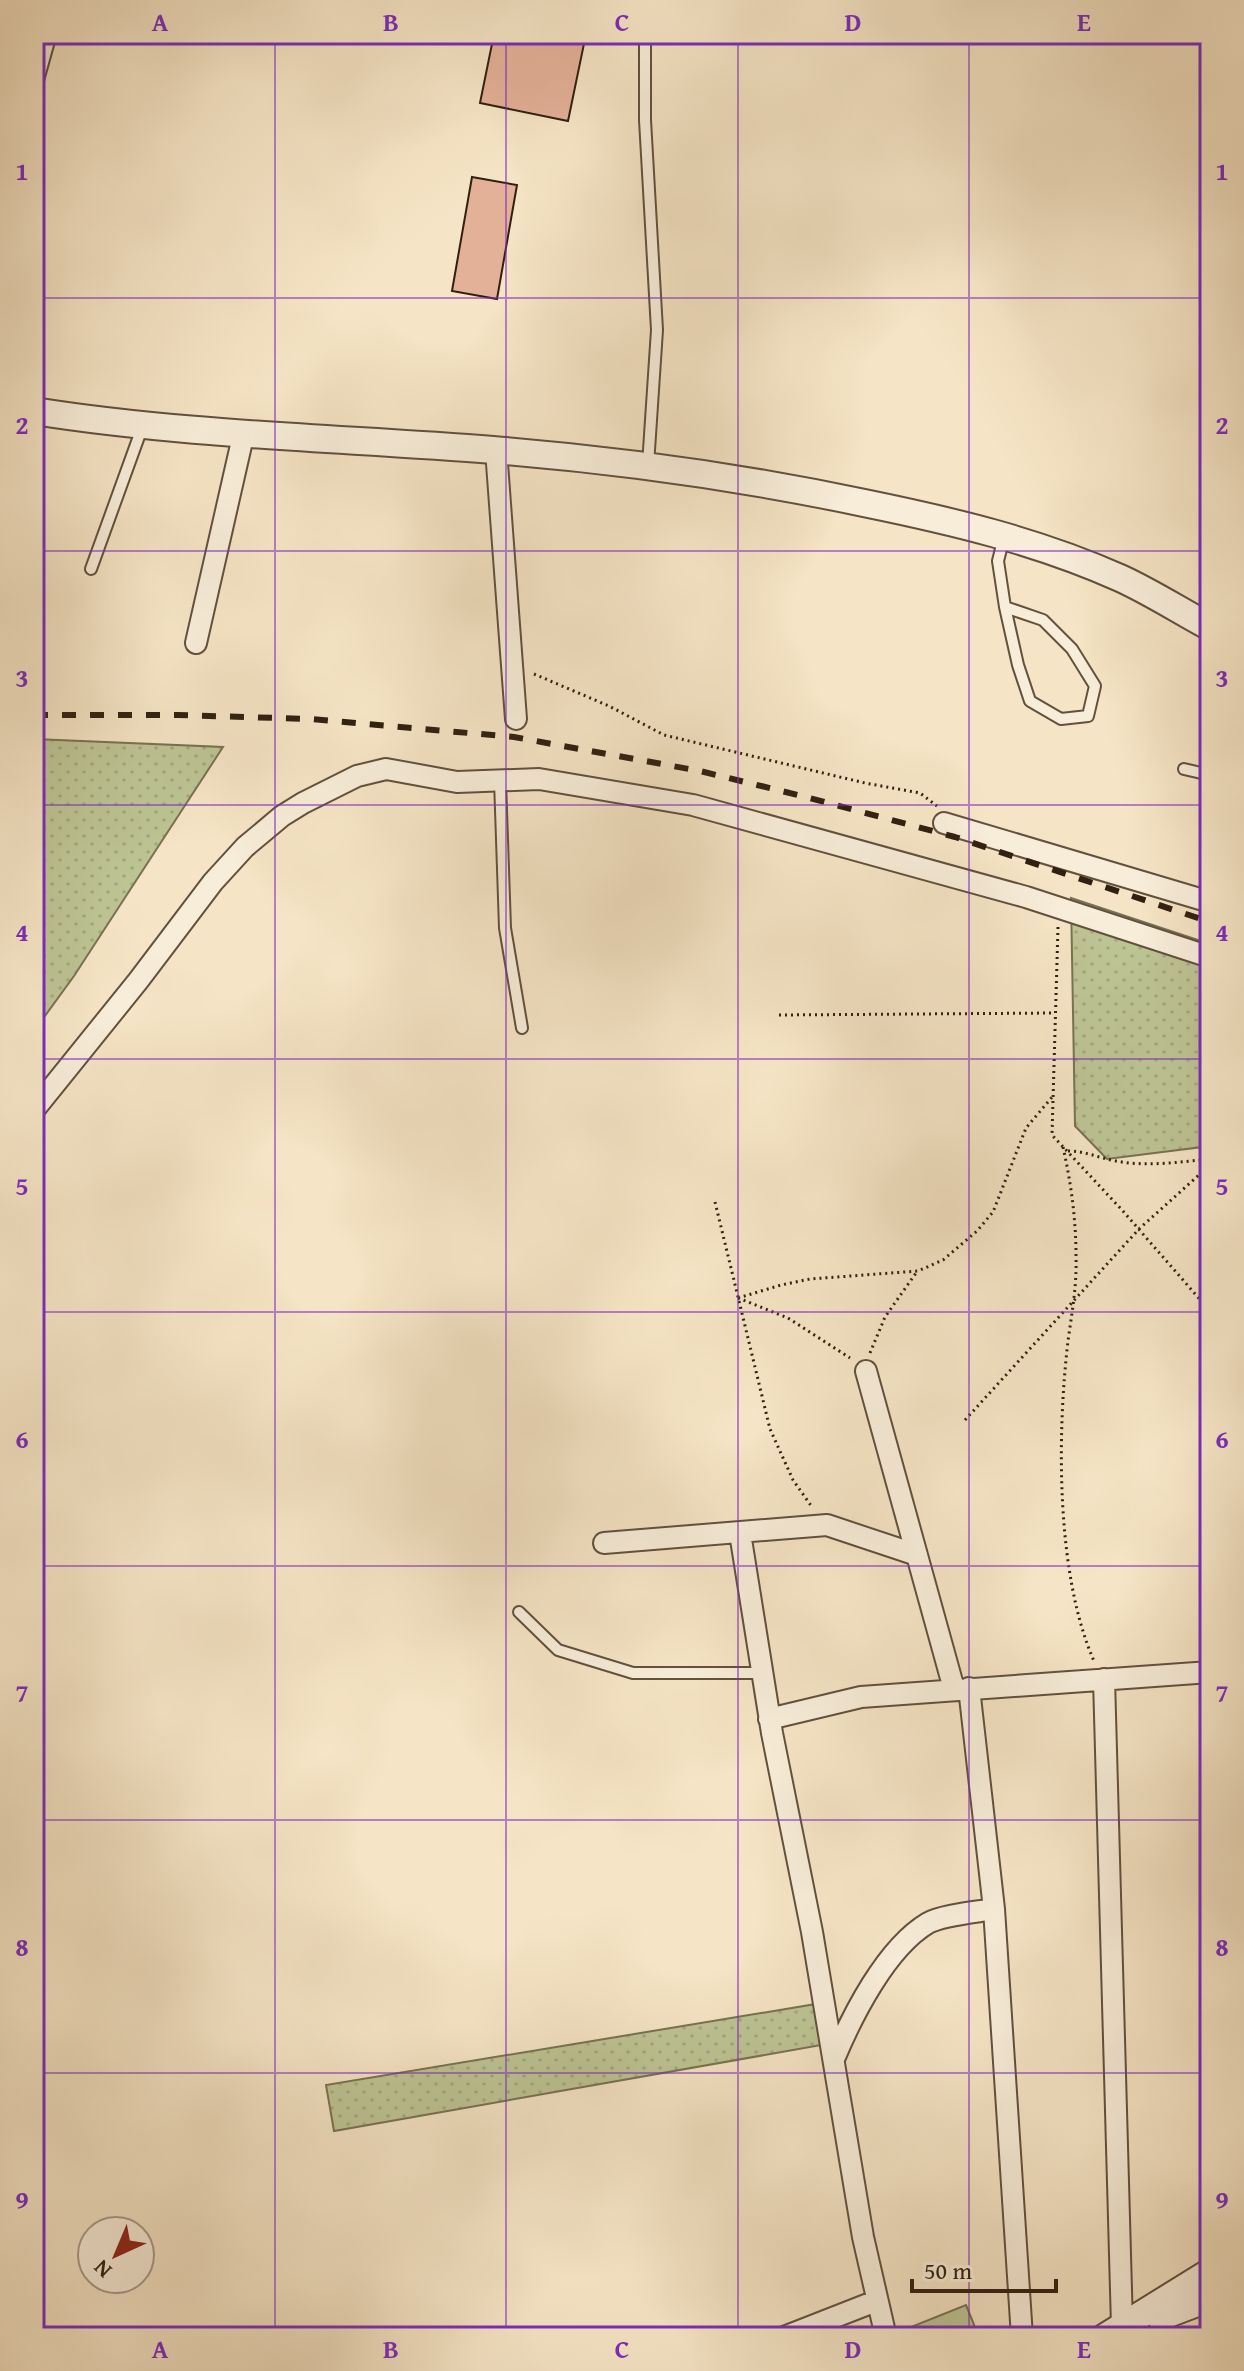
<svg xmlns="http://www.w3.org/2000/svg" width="1244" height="2371" viewBox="0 0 1244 2371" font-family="'Gentium Book Plus',serif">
	<defs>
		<pattern id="grass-dots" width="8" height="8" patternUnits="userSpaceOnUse" patternTransform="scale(2)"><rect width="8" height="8" fill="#bdc494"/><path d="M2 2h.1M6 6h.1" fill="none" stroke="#a3a87f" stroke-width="1.8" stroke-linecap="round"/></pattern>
	</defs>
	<rect width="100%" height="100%" fill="#f5e4c5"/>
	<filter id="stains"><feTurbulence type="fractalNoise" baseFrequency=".0025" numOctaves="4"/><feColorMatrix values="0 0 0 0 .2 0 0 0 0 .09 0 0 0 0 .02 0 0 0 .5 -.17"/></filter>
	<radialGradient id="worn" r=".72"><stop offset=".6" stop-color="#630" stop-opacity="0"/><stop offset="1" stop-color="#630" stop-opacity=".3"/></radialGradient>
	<path fill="url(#grass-dots)" stroke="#777252" stroke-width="2" d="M34,739L223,747L74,976L34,1031Z
		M1071,898L1210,944V1146L1107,1159L1075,1126Z
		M816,2004L827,2044L334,2131L326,2085Z"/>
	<path fill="#bdc494" stroke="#777252" stroke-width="2" d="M966,2305L979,2337H904L901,2331Z"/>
	<path fill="#e3b098" stroke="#312011" stroke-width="2" d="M494,34H586L568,121L480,103Z
		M472,177L517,185L497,299L452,291Z"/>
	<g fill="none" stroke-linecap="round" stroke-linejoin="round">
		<defs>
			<path id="service" d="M645,34V120L657,330L648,465
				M34,95L51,34
				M1004,537L998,561L1005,607L1018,665L1030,701L1061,719L1088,716L1095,686L1072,649L1043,620L1005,607
				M91,569L142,428
				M1184,769L1210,775
				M500,780L505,928L522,1028
				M519,1612L558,1650L633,1673H762"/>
			<path id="minor" d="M496,450L516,719
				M196,643L244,432
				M944,823L1210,902
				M34,1110L138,981L213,882L245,847L282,816L303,803L357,776L386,769L457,782L539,779L693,805L1026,897L1210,957
				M866,1371L954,1689
				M740,1533L772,1733L812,1932L863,2237L886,2337
				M604,1543L827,1525L917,1555
				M1104,1679L1122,2326
				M969,1688L994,1909L1022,2337
				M769,1719L861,1697L1210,1672
				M834,2059C852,2016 886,1948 928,1923C942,1915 977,1912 994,1909
				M784,2337L876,2301"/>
			<path id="tertiary" d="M34,411C185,435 340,438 493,450C618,460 741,477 864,503C952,521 1037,541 1120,578C1151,592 1180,611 1210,627
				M1160,2317L1210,2298
				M1105,2337L1210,2272"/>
		</defs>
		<use href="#service" stroke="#62513e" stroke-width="14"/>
		<use href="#minor" stroke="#62513e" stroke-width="24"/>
		<use href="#tertiary" stroke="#62513e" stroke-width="30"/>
		<path stroke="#312011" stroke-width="3" stroke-dasharray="2 4" stroke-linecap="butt" d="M534,674L609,706L664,735L865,783L920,793L937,806
			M1058,927L1052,1135L1122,1210L1210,1311
			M779,1015L1055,1013
			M1063,1147C1071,1183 1076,1219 1076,1256C1077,1285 1072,1312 1068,1341C1057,1434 1056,1575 1094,1661
			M1068,1151C1085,1151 1099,1158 1116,1161C1146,1167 1180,1162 1210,1159
			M715,1202L770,1429L793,1480L812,1507
			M738,1298L781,1285L810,1279L918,1271L943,1260L977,1231L993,1212L1026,1128L1053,1096
			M738,1298L788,1318L850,1358
			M870,1353L885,1317L916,1273
			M965,1420L1139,1229L1210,1165
			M1203,2337L1204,2325"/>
		<use href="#service" stroke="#f8edd9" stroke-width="10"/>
		<use href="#minor" stroke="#f8edd9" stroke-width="20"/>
		<use href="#tertiary" stroke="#f8edd9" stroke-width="26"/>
		<path stroke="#312011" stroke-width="6" stroke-dasharray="14 14" stroke-linecap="butt" d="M34,715H178L310,719L514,737L700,771L802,796L955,837L1210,922"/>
	</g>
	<path fill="none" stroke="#7b2cbf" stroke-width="2" stroke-opacity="0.55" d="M275,34V2337M506,34V2337M738,34V2337M969,34V2337M34,298H1210M34,551H1210M34,805H1210M34,1059H1210M34,1312H1210M34,1566H1210M34,1820H1210M34,2073H1210"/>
	<rect width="1244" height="2371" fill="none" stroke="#f5e4c5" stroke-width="88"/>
	<g transform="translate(116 2255) rotate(224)"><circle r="38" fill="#f8edd9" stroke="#a89b89" stroke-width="2"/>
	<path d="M0-6L14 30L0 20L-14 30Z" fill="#8f2418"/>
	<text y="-12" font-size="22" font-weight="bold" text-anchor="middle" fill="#312011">N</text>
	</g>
	<path d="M912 2279v12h144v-12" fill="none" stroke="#312011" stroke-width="4"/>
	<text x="924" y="2279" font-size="24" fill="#312011" stroke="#f8edd9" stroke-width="6" paint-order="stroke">50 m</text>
	<rect x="44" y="44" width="1156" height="2283" fill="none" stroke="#7b2cbf" stroke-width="3"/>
	<g font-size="26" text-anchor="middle" font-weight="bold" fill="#7b2cbf">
		<text x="160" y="31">A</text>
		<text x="391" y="31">B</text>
		<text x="622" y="31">C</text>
		<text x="853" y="31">D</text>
		<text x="1084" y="31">E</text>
		<text x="22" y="180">1</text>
		<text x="1222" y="180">1</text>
		<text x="22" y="434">2</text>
		<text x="1222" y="434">2</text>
		<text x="22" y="687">3</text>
		<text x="1222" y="687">3</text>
		<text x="22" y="941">4</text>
		<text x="1222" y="941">4</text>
		<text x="22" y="1195">5</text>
		<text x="1222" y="1195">5</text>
		<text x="22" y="1448">6</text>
		<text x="1222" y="1448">6</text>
		<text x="22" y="1702">7</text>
		<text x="1222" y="1702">7</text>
		<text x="22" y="1956">8</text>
		<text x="1222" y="1956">8</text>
		<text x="22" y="2209">9</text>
		<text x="1222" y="2209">9</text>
		<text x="160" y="2358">A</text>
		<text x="391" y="2358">B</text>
		<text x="622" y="2358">C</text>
		<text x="853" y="2358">D</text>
		<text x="1084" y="2358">E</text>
	</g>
	<rect width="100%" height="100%" filter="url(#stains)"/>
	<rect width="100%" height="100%" fill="url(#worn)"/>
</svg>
